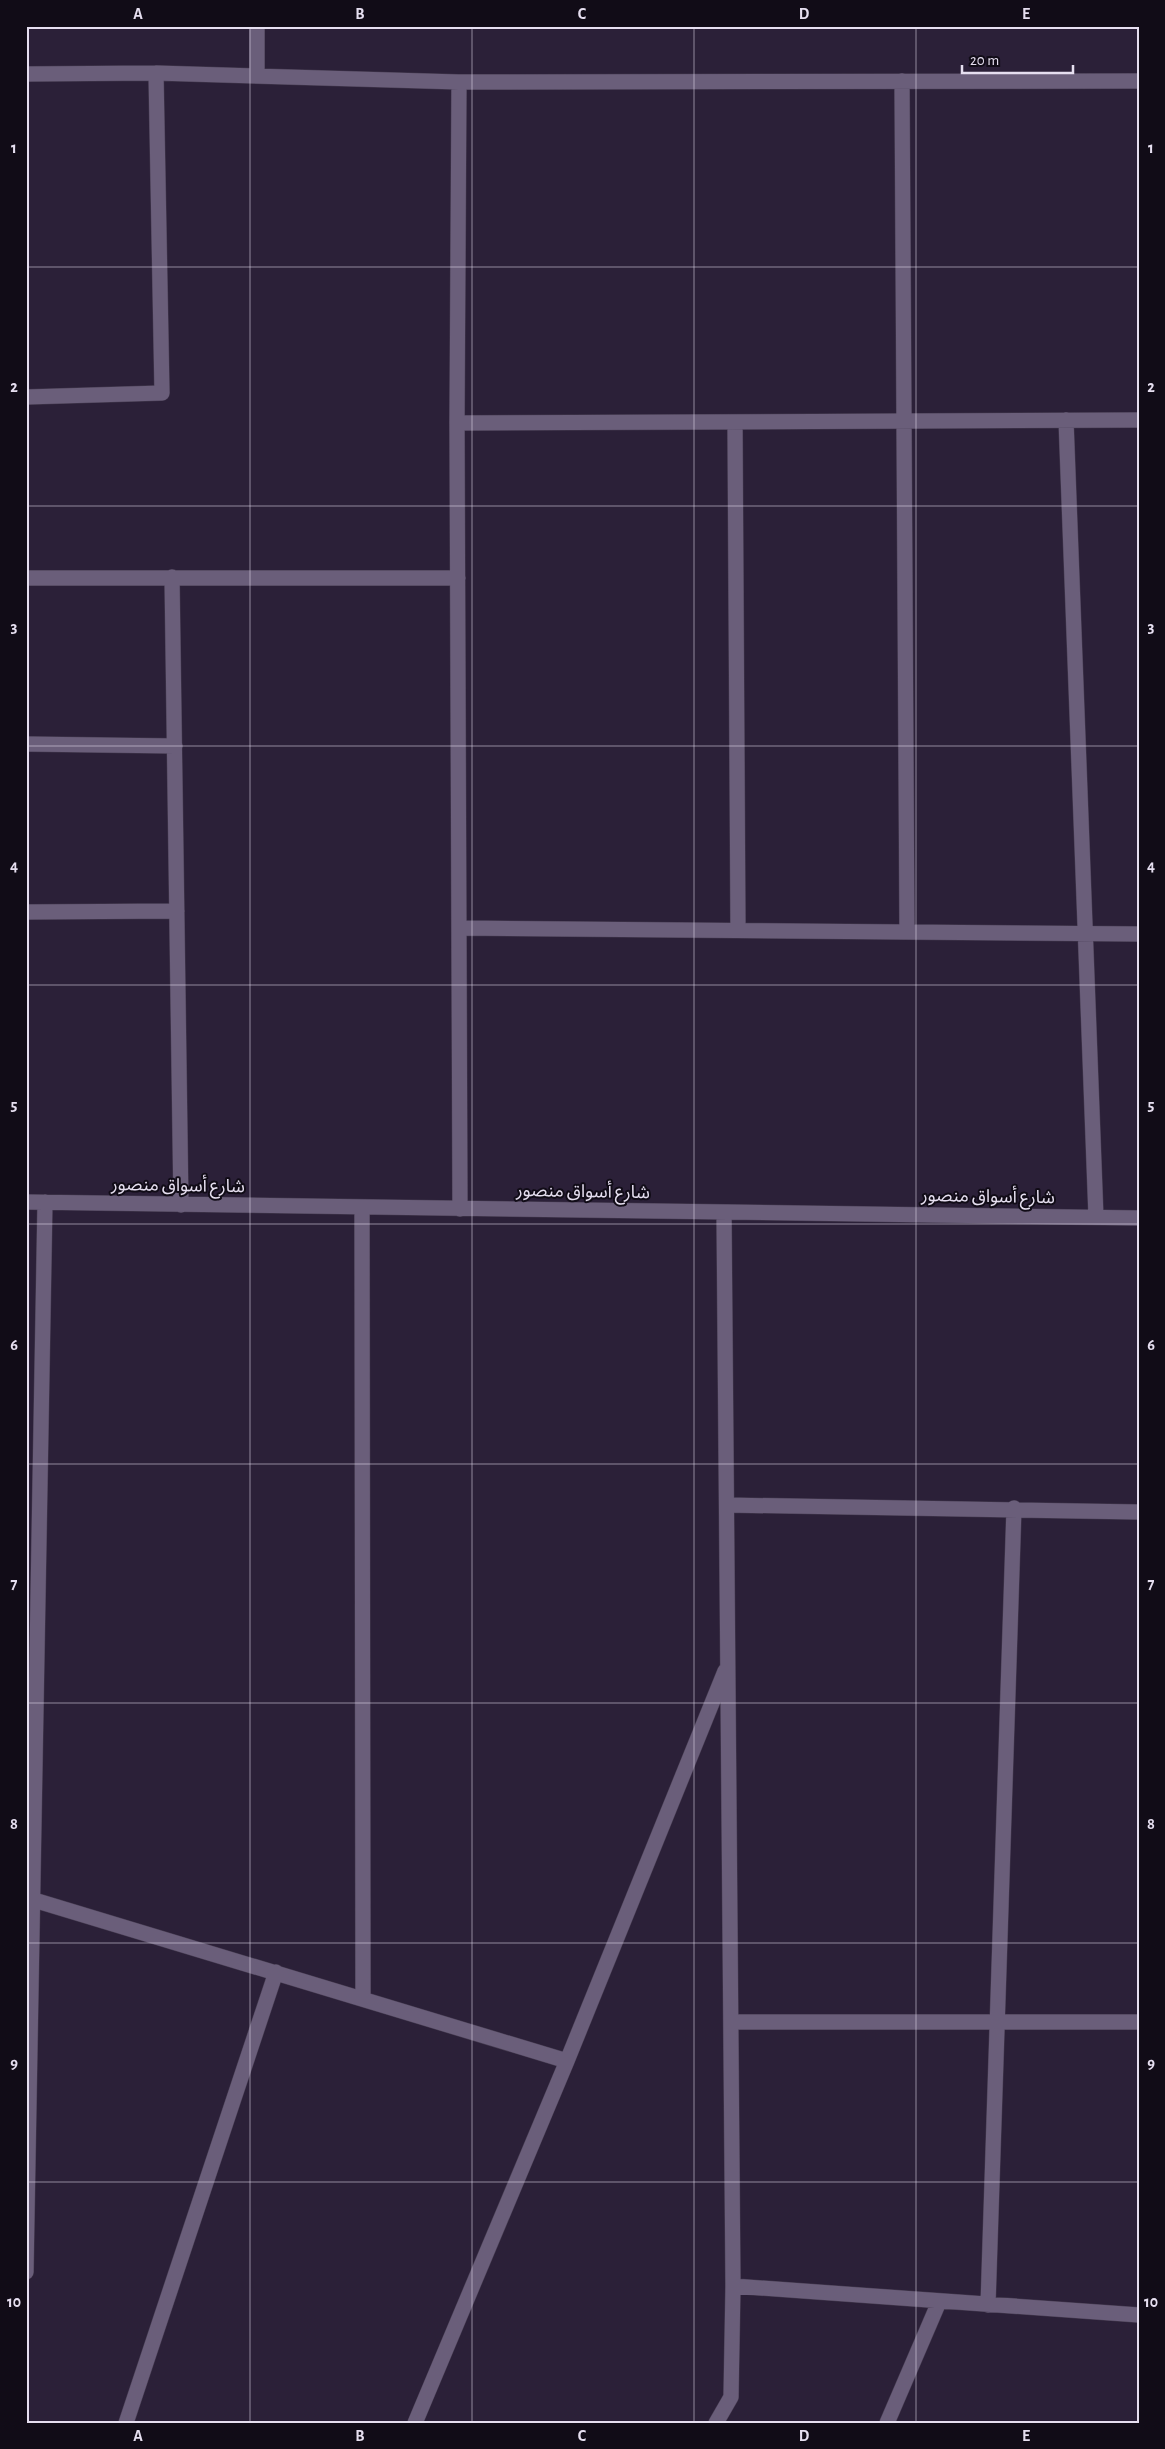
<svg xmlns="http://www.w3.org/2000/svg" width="1165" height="2449" viewBox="0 0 1165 2449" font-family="'Alegreya Sans','Noto Sans Arabic',sans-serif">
	<rect width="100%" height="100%" fill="#2b2038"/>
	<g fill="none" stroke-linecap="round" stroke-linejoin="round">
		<defs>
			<path id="minor" d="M257,26V76
				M26,74L156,73L459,82L1139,81
				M902,81L907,932
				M459,82L457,423L460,1209
				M26,397L162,393L156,73
				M1066,420L1096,1217
				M735,422L738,930
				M457,423L1139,420
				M172,577L181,1205
				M26,578H458
				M26,744L175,746
				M26,912L177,911
				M460,928L1139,934
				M26,1202L1139,1218
				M362,1208L363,1998
				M727,1505L1139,1512
				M34,1900L567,2061
				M731,2022H1139
				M26,2272L45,1202
				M733,2286L1139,2315
				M988,2305L1014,1508
				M126,2423L276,1972
				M415,2423L567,2061L725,1671
				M716,2423L731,2397L733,2286L724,1212
				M887,2423L939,2302"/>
		</defs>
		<use href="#minor" stroke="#463c51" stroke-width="16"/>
		<use href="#minor" stroke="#6a5e7a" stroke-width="15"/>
	</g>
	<path fill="none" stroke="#e6dff0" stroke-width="1" stroke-opacity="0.55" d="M250,26V2423M472,26V2423M694,26V2423M916,26V2423M26,267H1139M26,506H1139M26,746H1139M26,985H1139M26,1224H1139M26,1464H1139M26,1703H1139M26,1943H1139M26,2182H1139"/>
	<g text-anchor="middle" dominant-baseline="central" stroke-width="4" stroke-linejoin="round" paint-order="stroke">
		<g font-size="18" fill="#e6dff0" stroke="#110c17">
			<text transform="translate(178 1186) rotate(1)">شارع أسواق منصور</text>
			<text transform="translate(583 1192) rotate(1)">شارع أسواق منصور</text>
			<text transform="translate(988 1197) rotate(1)">شارع أسواق منصور</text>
		</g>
	</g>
	<rect width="1165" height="2449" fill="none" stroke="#110c17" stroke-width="55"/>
	<path d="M962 65v8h111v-8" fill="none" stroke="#e6dff0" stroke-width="2.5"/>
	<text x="970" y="65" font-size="15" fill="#e6dff0" stroke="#110c17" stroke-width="4" paint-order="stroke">20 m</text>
	<rect x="28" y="28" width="1110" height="2394" fill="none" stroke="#e6dff0" stroke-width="2"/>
	<g font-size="16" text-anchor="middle" font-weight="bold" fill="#e6dff0">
		<text x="138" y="19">A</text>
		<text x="360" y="19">B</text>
		<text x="582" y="19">C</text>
		<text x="804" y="19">D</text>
		<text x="1026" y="19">E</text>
		<text x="14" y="153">1</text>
		<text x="1151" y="153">1</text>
		<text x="14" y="392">2</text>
		<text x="1151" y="392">2</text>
		<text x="14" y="632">3</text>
		<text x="1151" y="632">3</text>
		<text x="14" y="871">4</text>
		<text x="1151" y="871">4</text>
		<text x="14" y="1110">5</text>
		<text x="1151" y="1110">5</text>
		<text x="14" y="1350">6</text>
		<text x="1151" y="1350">6</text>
		<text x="14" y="1589">7</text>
		<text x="1151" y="1589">7</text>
		<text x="14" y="1829">8</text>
		<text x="1151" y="1829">8</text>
		<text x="14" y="2068">9</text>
		<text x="1151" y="2068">9</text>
		<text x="14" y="2307">10</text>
		<text x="1151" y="2307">10</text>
		<text x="138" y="2441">A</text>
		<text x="360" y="2441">B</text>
		<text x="582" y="2441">C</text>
		<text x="804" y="2441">D</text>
		<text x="1026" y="2441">E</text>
	</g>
</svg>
